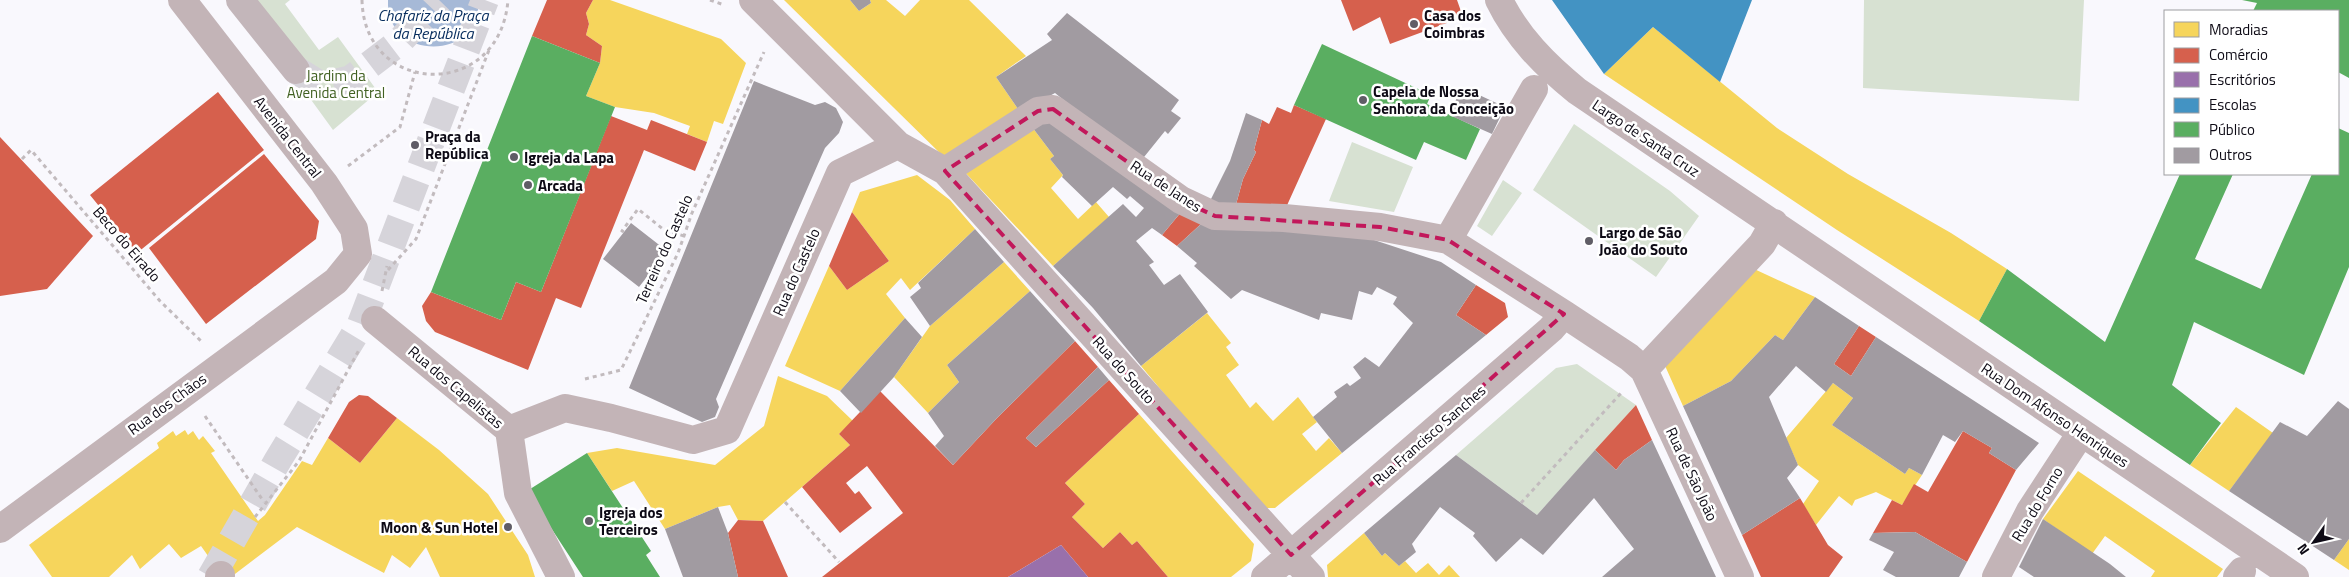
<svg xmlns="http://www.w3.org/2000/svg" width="2349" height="577" viewBox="0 0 2349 577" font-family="'Titillium Web',sans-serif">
	<rect width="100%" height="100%" fill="#f9f8fd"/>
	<path fill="#d7e1d2" d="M248,0H290L285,4L319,50L338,37L378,92L333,130L293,75Z
		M1864,0H2084L2079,101L1863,88Z
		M1574,124L1670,191L1699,216L1656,277L1533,190Z
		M1352,142L1413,167L1394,212L1329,201Z
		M1503,180L1522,193L1492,236L1477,226Z
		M1577,364L1636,405L1537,515L1456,455L1556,368Z"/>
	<path fill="#a6b9d7" d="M388,0H478C484,61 385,63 388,0Z"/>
	<path fill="#f6d55c" d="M593,0H610L721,39L746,63L723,124L714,121L707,142L687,134L690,126L654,113L615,107L586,96L600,63L602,46L586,35L589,24L586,13Z
		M784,0H850L859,11L871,3L870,0H886L905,16L920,0H969L1026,56L996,77L1020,112L948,161Z
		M1653,27L1777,128L1848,174L1951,233L2007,269L1979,321L1837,230L1604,74Z
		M1029,123L1054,156L1050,159L1063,175L1051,188L1078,219L1096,202L1109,217L1053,266L960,167Z
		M917,175L950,200L975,229L910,290L901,278L886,294L905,318L840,391L785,366L829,266L847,290L889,261L852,212L860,192Z
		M1004,262L1030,291L947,365L959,382L928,413L894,377L930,326Z
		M1752,268L1815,297L1783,340L1775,335L1731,381L1683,406L1662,359Z
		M1207,313L1231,343L1226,347L1239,365L1226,375L1250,408L1256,402L1273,421L1298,397L1317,422L1302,434L1316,451L1329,438L1342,453L1275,508H1265L1207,445L1141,366Z
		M778,376L827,396L853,421L839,434L850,445L763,521L738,520L730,505L718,507L665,529L634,481L612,491L587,453L617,448L715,465L764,426Z
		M1833,383L1853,398L1832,425L1905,474L1909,468L1922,475L1902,505L1876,492L1855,500L1852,506L1839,496L1816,525L1803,504L1819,481L1798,465L1786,438Z
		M2236,407L2273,433L2229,491L2190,465Z
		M1139,414L1254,544L1251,561L1231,577H1168L1137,541L1132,545L1120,532L1103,548L1072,517L1085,504L1065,483Z
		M397,418L439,450L488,494L528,555L535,577H440L426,547L410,568L392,555L384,573L297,527L231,577H223L201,546L181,558L169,544L140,569L132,555L109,577H52L29,545L159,448L157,443L173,431L176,436L185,430L188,435L193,431L199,440L203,436L215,451L211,453L258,521L265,515L302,461L312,465L328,438L360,463Z
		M2078,471L2223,569L2217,577H2151L2155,571L2105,536L2092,554L2043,519Z
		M1364,533L1382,556L1385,553L1399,566L1405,561L1416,573L1428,563L1439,575L1449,565L1460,577H1328L1327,565Z
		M2349,539V570L2334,560Z"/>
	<path fill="#d6604d" d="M547,0H593L586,13L589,24L586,35L602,46L600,63L532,36Z
		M1341,0H1457L1463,17L1390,44L1380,17L1353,31Z
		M218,92L264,150L137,253L90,195Z
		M1294,105L1326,119L1284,212L1235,208L1243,179L1256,152L1254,150L1262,120L1269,124L1277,107L1291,113Z
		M611,116L647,130L651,120L707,142L695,171L644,150L581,308L556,298L528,370L435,332L426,321L422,306L431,292L501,320L516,282L541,292Z
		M0,137L93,236L47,289L0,296Z
		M264,154L319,221L316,239L206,324L149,248Z
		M1182,211L1201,224L1177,246L1162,235Z
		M852,212L889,261L847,290L829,266Z
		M1476,285L1505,303L1508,317L1486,335L1456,315Z
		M1859,326L1876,337L1851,376L1834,364Z
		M1075,341L1098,367L1026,438L1036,447L1109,380L1139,414L1065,483L1085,504L1072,517L1103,548L1120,532L1132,545L1137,541L1168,577H1088L1061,545L1008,577H822L903,513L867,466L846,483L855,494L859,491L872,508L840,533L802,487L850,445L839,434L880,391L953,465L997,418Z
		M359,395L368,396L397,418L360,463L328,438L349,402Z
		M1636,405L1652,440L1624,460L1616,470L1595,450Z
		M1963,431L1992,448L1989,453L2016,470L1967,562L1915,532L1873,533L1892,500L1902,505L1914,484L1928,492Z
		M1800,498L1828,545L1843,557L1829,577H1761L1742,535Z
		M738,520L763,521L788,577H738L728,533Z"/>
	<path fill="#9970ab" d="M1061,545L1088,577H1008Z"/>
	<path fill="#4393c3" d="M1552,0H1752L1720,82L1653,27L1604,74Z"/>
	<path fill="#5aae61" d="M2242,0H2349V78L2338,72V11H2253L2257,3Z
		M532,36L600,63L586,96L615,107L541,292L516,282L501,320L431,292Z
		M1322,44L1431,95L1427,104L1480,129L1466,160L1424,142L1416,160L1294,105Z
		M2338,128L2349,133V267L2304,375L2194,322L2172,385L2221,423L2190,465L1979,321L2007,269L2105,342L2180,174H2233L2195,259L2261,289L2312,174H2338Z
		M587,453L651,551L646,555L660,577H583L527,491Z"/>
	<path fill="#a19ba1" d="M850,0H870L871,3L859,11Z
		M1067,13L1179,100L1171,111L1181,118L1168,134L1165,131L1140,162L1055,93L1020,112L996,77L1052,40L1047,34Z
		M754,81L815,105L825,102L836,108L843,122L839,133L825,148L821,157L716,399L719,407L715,417L702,422L629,388Z
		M1462,87L1505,107L1492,134L1449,115Z
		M1246,113L1262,120L1254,150L1256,152L1243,179L1235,208L1208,205L1230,161Z
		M1046,118L1182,211L1162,235L1152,228L1136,241L1154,262L1149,265L1164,285L1180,274L1208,312L1141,366L1093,308L1053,266L1123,204L1136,217L1144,208L1130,196L1127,199L1113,187L1092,206L1062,177L1063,175L1050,159L1054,156L1029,123Z
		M631,223L667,251L639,287L603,259Z
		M1201,224L1371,239L1441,262L1476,285L1456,315L1486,335L1342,453L1313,417L1337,397L1334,392L1347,383L1350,386L1361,378L1353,367L1365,357L1379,367L1413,323L1393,304L1397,297L1377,287L1372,295L1359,291L1352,320L1321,313L1319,320L1242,290L1231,299L1194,266L1197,263L1177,246Z
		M975,229L1004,262L930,326L910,297L921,288L918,283Z
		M1030,291L1075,341L997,418L953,465L935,446L944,436L928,413L959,382L947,365Z
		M1815,297L1859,326L1834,364L1851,376L1876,337L2039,443L2016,470L1989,453L1992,448L1963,431L1955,442L1943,435L1922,475L1909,468L1905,474L1832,425L1853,398L1833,383L1826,392L1796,366L1769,397L1798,465L1787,478L1800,498L1742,535L1683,406L1731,381L1775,335L1783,340Z
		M905,318L922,337L894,377L861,413L840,391Z
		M1098,367L1109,380L1036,447L1026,438Z
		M2338,401L2349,409V539L2334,560L2229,491L2280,422L2307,436Z
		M1652,440L1716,577H1602L1634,549L1594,498L1543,555L1521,538L1496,562L1473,536L1475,533L1440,507L1412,544L1416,552L1399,566L1385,553L1382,556L1364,533L1456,455L1537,515L1595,450L1616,470L1624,460Z
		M718,507L728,533L738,577H683L665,529Z
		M2043,519L2110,564L2126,577H2034L2019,567Z
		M1915,532L1967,562L1959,577H1896L1883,570L1894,552L1869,540L1873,533Z"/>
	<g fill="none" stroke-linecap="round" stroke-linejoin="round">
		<path stroke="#d6d4da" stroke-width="28" stroke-dasharray="28 14" stroke-linecap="butt" d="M296,70L322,86L351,79L397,44L439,0
			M211,577L278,460L361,324L485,0"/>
		<path stroke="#c2bbbe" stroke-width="3" stroke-dasharray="4 4" stroke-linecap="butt" d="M362,0C364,97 500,101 508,0
			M710,0L724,5
			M22,159L31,150L160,301L202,342
			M348,166L400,127L415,72
			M624,232L622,231L638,209L664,230L684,236
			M388,270L416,239L489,50
			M382,291L387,266
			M585,379L621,370L678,253L692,213L764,52
			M205,416L264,502
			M785,502L839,562
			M1521,503L1622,392
			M255,517L299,461L360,348"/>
		<path stroke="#c3b4b7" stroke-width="28" d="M753,0L898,145L945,171L1311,577
			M1499,0C1517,37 1545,65 1577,91L2295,577
			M945,171L1038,111L1053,109L1181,200L1215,216L1284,218L1380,227L1448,240L1534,89
			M1448,240L1564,314L1629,357L1644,370L1740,577
			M375,320L509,430L518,493L561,577
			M1644,370L1762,244L1774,223
			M509,430L565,408L611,418L693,440L727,430L840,173L898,145
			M0,529L336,281L358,254L354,229L324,183L182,0
			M219,577L221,575
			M1265,577L1551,329L1564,314
			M1996,577L2030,511L2081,433
			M2237,577L2242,571"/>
		<path stroke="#c3b6ba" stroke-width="28" d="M240,0L296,70"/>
	</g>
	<path fill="none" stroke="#c2185b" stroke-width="4" stroke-dasharray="10 6" stroke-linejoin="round" d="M1053,109L1181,200L1215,216L1380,227L1448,240L1564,314L1291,555L945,171L1038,111Z"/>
	<g fill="#605d66" stroke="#fff" stroke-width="2">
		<circle cx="1414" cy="24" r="5"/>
		<circle cx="1363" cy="100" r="5"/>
		<circle cx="415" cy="145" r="5"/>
		<circle cx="514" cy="157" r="5"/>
		<circle cx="528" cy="185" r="5"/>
		<circle cx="1589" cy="241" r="5"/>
		<circle cx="589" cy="521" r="5"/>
		<circle cx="508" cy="527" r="5"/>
	</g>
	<g text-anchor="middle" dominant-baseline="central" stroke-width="5" stroke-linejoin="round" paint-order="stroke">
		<g font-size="15" font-weight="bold" fill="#0d0a15" stroke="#fff" text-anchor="start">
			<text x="1424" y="15">Casa dos<tspan x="1424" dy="17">Coimbras</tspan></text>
			<text x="1373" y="91">Capela de Nossa<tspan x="1373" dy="17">Senhora da Conceição</tspan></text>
			<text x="425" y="136">Praça da<tspan x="425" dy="17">República</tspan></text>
			<text x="524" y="157">Igreja da Lapa</text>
			<text x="538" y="185">Arcada</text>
			<text x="1599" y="232">Largo de São<tspan x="1599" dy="17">João do Souto</tspan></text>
			<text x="599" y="512">Igreja dos<tspan x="599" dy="17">Terceiros</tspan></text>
			<text x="498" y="527" text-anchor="end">Moon &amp; Sun Hotel</text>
		</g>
		<g font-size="15" fill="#416122" stroke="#fff">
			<text x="336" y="75">Jardim da<tspan x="336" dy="17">Avenida Central</tspan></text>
		</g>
		<g font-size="15" fill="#0d0a15" stroke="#fff">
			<text transform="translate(288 137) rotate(52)">Avenida Central</text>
			<text transform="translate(1646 138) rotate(34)">Largo de Santa Cruz</text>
			<text transform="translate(1166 186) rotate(33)">Rua de Janes</text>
			<text transform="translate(127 244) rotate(49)">Beco do Eirado</text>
			<text transform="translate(664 249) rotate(-66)">Terreiro do Castelo</text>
			<text transform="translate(796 272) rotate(-66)">Rua do Castelo</text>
			<text transform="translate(1124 370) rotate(48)">Rua do Souto</text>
			<text transform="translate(456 387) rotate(40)">Rua dos Capelistas</text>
			<text transform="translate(167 404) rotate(-36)">Rua dos Chãos</text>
			<text transform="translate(2055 415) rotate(34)">Rua Dom Afonso Henriques</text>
			<text transform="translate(1429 435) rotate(-41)">Rua Francisco Sanches</text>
			<text transform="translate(1692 474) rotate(65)">Rua de São João</text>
			<text transform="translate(2037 504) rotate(-59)">Rua do Forno</text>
		</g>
		<g font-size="16" font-style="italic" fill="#052b5c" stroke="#fff">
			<text x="433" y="15">Chafariz da Praça<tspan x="433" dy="18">da República</tspan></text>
		</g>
	</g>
	<rect x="2164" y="10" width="175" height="165" fill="#ffffff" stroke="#9e9da1"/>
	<rect x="2174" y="22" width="25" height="15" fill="#f6d55c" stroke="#9e9da1"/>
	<text x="2209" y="35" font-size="15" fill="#0d0a15">Moradias</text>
	<rect x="2174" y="48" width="25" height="15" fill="#d6604d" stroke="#9e9da1"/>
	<text x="2209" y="60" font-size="15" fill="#0d0a15">Comércio</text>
	<rect x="2174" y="72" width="25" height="15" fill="#9970ab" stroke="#9e9da1"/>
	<text x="2209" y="85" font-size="15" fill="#0d0a15">Escritórios</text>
	<rect x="2174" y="98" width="25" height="15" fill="#4393c3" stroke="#9e9da1"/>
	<text x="2209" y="110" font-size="15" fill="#0d0a15">Escolas</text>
	<rect x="2174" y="122" width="25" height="15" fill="#5aae61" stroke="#9e9da1"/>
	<text x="2209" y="135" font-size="15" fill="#0d0a15">Público</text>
	<rect x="2174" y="148" width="25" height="15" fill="#a19ba1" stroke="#9e9da1"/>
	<text x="2209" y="160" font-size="15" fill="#0d0a15">Outros</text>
	<g transform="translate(2314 542) rotate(236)" stroke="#ffffff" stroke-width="4" paint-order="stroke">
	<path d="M0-4L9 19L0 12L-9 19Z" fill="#0d0a15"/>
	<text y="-8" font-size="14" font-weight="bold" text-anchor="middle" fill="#0d0a15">N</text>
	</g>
</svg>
